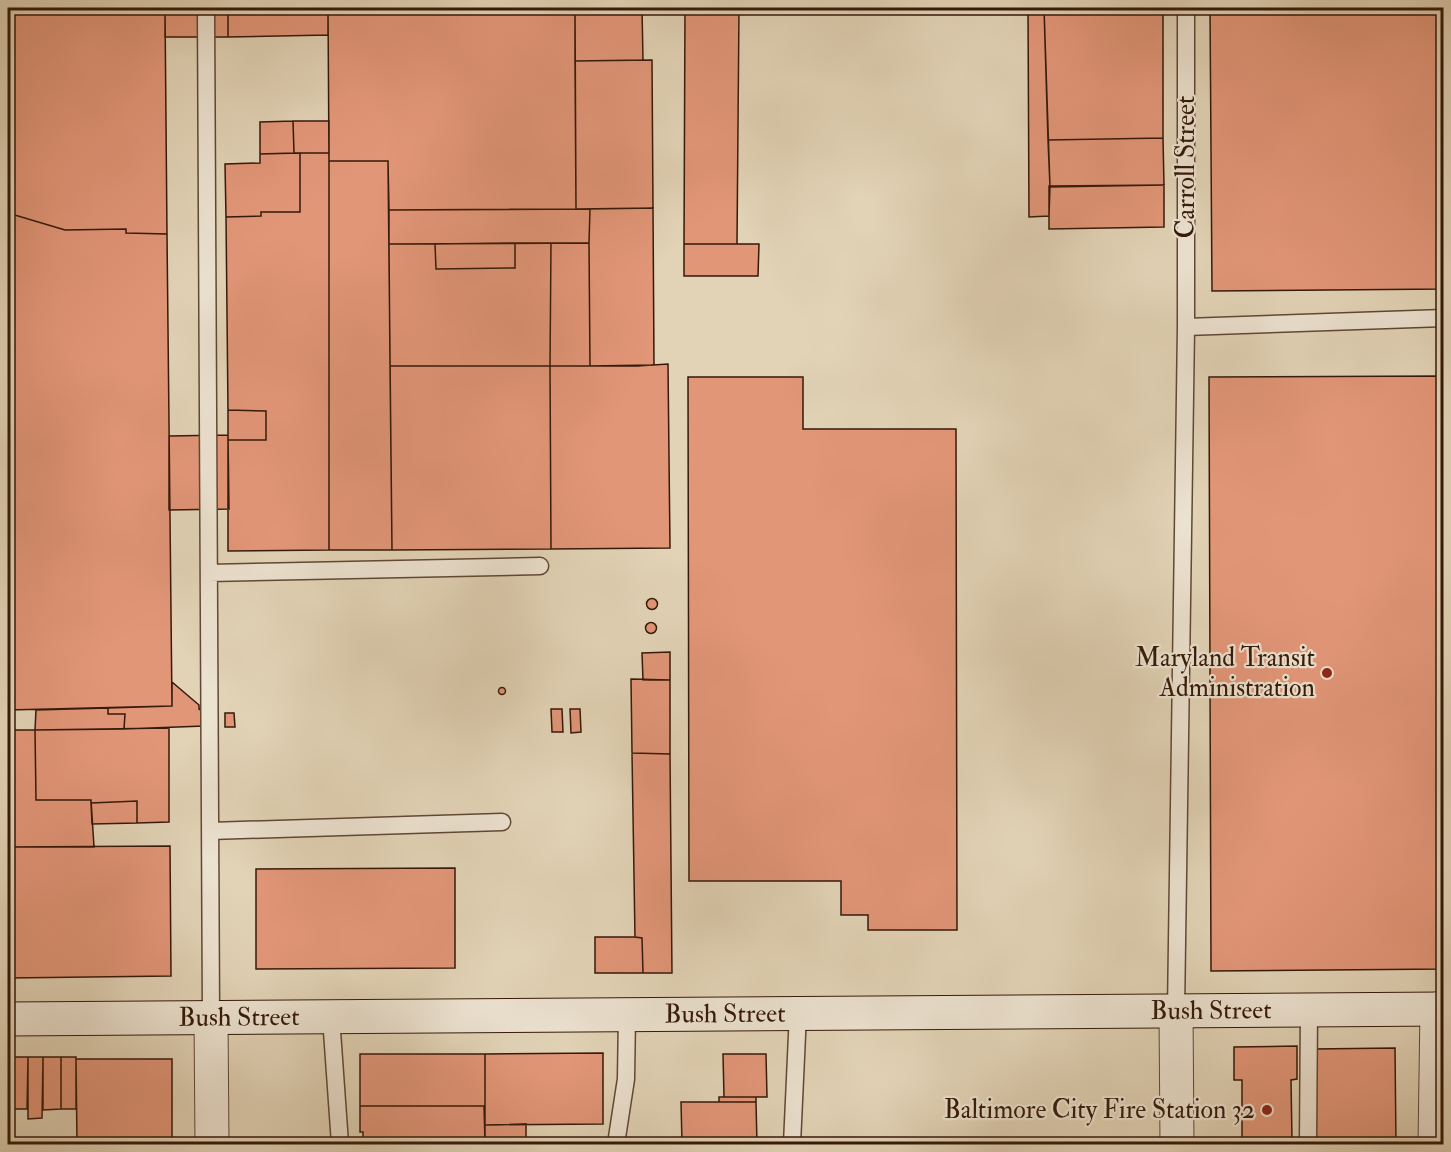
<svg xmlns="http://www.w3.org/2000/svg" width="1451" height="1152" viewBox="0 0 1451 1152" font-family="'IM FELL Double Pica',serif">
	<rect width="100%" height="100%" fill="#e2d3b6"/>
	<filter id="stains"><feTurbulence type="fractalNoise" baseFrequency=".00333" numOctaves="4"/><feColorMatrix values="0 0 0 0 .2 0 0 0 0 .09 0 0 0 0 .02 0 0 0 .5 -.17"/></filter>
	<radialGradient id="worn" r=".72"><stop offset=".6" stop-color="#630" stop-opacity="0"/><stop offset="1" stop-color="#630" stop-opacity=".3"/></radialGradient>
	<path fill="#e29678" stroke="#351909" stroke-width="1.5" d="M8,8H165L8,11Z
		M165,8H228V37H165Z
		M165,8L167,234L126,233V229L65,230L8,213V11Z
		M228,8H328V35L228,37Z
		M328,8H575L576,209L389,210L388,161H329Z
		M575,8H642L643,60L575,61Z
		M685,8H739L737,244H684Z
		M1028,8H1044L1050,187L1049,216L1029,217Z
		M1044,8H1163V138L1048,140Z
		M1210,8H1444V289L1212,291Z
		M652,60L653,208L576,209L575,61Z
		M293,121L294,153L260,154V122Z
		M293,121H329V153H294Z
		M1163,138L1164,185L1050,187L1048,140Z
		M300,153V212H261V216L226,217L225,164L260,163V154Z
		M300,153H329V550L228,551V440H266V411L228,410L226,217L261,216V212H300Z
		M329,161H388L392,550H329Z
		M1164,185V227L1049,229V186Z
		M653,208L654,365L590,366L589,243L590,209Z
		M590,209L589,243L389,244V210Z
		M8,213L65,230L126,229V233L167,234L172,706L8,710Z
		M515,243V268L436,269L435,244Z
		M515,243H551L550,366H390L389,244H435L436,269L515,268Z
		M551,243H589L590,366H550Z
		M684,244H759L758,276H684Z
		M668,364L670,548L551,549L550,366H637Z
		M390,366H550L551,549L392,550Z
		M1444,376V969L1211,971L1209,377Z
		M688,377H803V429H956L957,930H868V915H841V881H689Z
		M228,410L266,411V440H228Z
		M228,435L229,509L169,510V436Z
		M646.5 604a5.5 5.5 0 1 1 11 0a5.5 5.5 0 1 1-11 0Z
		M645.5 628a5.5 5.5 0 1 1 11 0a5.5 5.5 0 1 1-11 0Z
		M670,652V680H643L642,653Z
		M631,679L670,680V754L632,753Z
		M172,682L199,705V709L204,712V726L124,729L125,714H108V708L172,706Z
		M498.5 691a3.5 3.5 0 1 1 7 0a3.5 3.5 0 1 1-7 0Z
		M108,708V714H125L124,729L35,730L36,710Z
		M551,709H562L563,732H552Z
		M570,709H580L581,732L571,733Z
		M225,713H234L235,727H225Z
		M169,728V822L137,823V801L91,803V800H36L35,730Z
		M8,730H35L36,800H91L94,847H8Z
		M632,753L670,754L672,973H643L642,938L635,937Z
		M137,801V823L92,824L91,803Z
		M170,846L171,976L8,978V847Z
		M455,868V968L256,969V869Z
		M595,937H635L642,938L643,973H595Z
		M1297,1046V1079L1291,1080L1292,1141H1301V1144H1242V1080H1234V1047Z
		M1395,1048L1396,1144H1314L1313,1049Z
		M603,1053V1124L485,1125V1054Z
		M360,1054H485V1106H360Z
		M723,1054H766L767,1097H724Z
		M8,1057H11L12,1109H8Z
		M11,1057H28L27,1109H12Z
		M28,1057H43L42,1118L28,1119Z
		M43,1057H61V1109L43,1110Z
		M61,1057H76V1109H61Z
		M76,1059H172V1144H77Z
		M719,1097H756V1102H719Z
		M681,1102H756L757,1144H682Z
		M360,1106H484L485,1144H363V1132H360Z
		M526,1124V1144H485V1125Z"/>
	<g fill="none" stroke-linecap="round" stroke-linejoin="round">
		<defs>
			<path id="lane" d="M206,8L211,1018
				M1186,327L1444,318
				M209,573L540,566
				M210,831L502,822
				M1176,1011L1186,327V8
				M331,1017L340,1144
				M616,1144L626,1079L627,1015
				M792,1144L798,1013
				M1308,1144L1309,1010"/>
			<path id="street" d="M1176,1011L1177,1144
				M211,1018L212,1144
				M1435,1144L1437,1009"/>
			<g id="secondary">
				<path id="s1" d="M8,1019L1444,1009"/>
			</g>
		</defs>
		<use href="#lane" stroke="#604834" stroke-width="19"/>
		<use href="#street" stroke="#604834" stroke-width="35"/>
		<use href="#secondary" stroke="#351909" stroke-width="35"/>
		<use href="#lane" stroke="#ece2d0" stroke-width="16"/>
		<use href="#street" stroke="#ece2d0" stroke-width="33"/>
		<use href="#secondary" stroke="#ece2d0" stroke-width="33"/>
	</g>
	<g fill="#8f2418" stroke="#ece2d0" stroke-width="2">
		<circle cx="1327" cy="673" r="6"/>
		<circle cx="1267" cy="1110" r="6"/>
	</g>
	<g text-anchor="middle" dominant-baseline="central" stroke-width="4.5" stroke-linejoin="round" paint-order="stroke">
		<g font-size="26" fill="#351909" stroke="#ece2d0">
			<text transform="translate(1186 167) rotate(-90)">Carroll Street</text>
			<text stroke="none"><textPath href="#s1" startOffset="1203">Bush Street</textPath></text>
			<text stroke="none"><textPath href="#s1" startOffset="717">Bush Street</textPath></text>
			<text stroke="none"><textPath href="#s1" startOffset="231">Bush Street</textPath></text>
		</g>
		<g font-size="26" fill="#351909" stroke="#ece2d0" text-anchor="end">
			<text x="1315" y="658">Maryland Transit<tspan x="1315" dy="30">Administration</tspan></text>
			<text x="1255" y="1110">Baltimore City Fire Station 32</text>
		</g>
	</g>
	<rect width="1451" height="1152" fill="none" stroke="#e2d3b6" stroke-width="30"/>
	<rect x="9" y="9" width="1433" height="1134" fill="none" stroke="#351909" stroke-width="3"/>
	<rect x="15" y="15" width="1421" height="1122" fill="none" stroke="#351909" stroke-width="1.5"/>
	<rect width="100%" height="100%" filter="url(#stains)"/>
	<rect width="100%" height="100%" fill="url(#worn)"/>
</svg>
